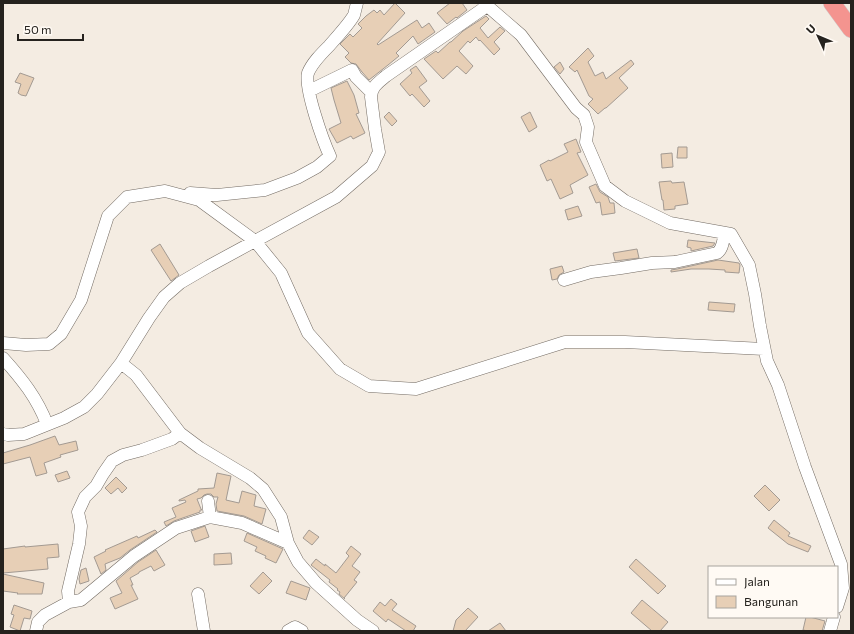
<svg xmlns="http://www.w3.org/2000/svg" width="854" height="634" viewBox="0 0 854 634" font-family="Commissioner,sans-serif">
	<rect width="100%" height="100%" fill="#f4ece2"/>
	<path fill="#e7cfb6" stroke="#a39a92" d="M395,3L405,13L377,44L378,45L417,20L422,28L429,23L435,32L418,44L413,36L396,53L399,56L388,65L369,80L362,72L356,64L351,63L345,57L349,53L340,44L350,34L353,37L362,28L358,24L366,16L374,10L377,13L380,10L384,15Z
		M450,3H462L467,10L457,18L456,17L447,24L437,13Z
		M486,16L489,19L480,28L488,38L500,27L505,31L494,42L500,49L494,55L480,40L479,41L476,37L470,43L468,41L459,51L473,66L466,74L457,66L443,79L424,59L436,51L438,53L450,42H451L463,31Z
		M588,48L594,56L588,62L595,76L603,72L606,79L631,60L634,64L619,78L628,88L606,108H605L598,114L588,104L593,99L589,96L577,70L575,72L569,67Z
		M560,62L564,69L560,74L554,67Z
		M416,66L427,81L419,87L430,101L424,107L412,94L410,96L400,84L412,73L410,70Z
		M20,73L34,78L26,96L21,95L18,93L21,84L15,82Z
		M347,81L354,95L359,113L356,114L365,133L353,139L351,136L337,143L329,129L341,123L334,100L331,88Z
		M389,112L397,121L392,126L384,117Z
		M530,112L537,127L529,132L521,117Z
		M576,139L581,152L577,153L588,175L570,185L573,193L560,199L551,179L547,181L540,165L549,160L550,161L568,152L564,144Z
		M678,147H687V158H677Z
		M672,153L673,167L662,168L661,154Z
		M671,181L672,183L684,182L688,204L675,206V209L664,210L663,200H662L659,182Z
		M596,184L600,192L608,197L610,203H614L615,213L602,215L600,202L596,203L589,187Z
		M578,206L582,216L568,220L565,210Z
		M688,240L715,243L713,246L691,251V248L687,247Z
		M160,244L179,275L171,281L151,250Z
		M637,249L639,258L615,261L613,253Z
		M718,260L739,263L740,265L739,273L725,272V270L709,269H691L671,272V270L677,269Z
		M562,266L564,272L559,275L557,279L552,280L550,269Z
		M709,302L735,304L734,312L708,310Z
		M55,436L59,445L76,441L78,450L60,455L61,457L44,463L47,473L36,476L30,457L3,464V453L30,445Z
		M67,471L70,478L58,482L55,475Z
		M217,473L231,476L226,500L239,503L242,491L256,495L254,506L266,509L262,524L244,516L217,511L216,504L218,497H214L211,494H207L204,495L201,498L197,499L201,509L202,510H200V512L174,521L166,526L164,522L176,517L172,508L186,502L185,500L179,501V500L198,491V489L214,488Z
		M116,477L127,488L122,493L118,488L111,494L105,488Z
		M765,485L780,500L769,511L754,496Z
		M774,520L790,533L788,536L811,546L808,552L788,544L768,528Z
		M205,526L209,537L195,542L191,531Z
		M155,530L157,532L130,550L120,558L105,564L106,570L101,574L94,557L106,551L105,550L137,536L138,538Z
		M309,530L319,537L312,545L303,538Z
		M247,533L283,549L276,563L265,558L266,556L255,551L257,547L244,541Z
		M58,544L59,557L47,558L48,569L3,573V549L25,546V547Z
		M351,546L361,554L352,566L360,572L354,580L357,582L344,598L345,599L339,594L340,592L337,590L338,589L329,582L330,580L311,565L316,559L325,566V564L336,573L349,556L346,553Z
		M156,550L165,565L154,571L151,566L139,572V573L130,578L133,585H131L138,599L115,609L110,598L122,593L116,581L138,562Z
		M231,553L232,564L214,565V554Z
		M636,559L666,586L658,594L629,567Z
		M86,568L89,581L80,584L79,579L81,570Z
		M263,572L272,581L259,594L250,586Z
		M3,574L44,583L42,594H17L18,593L3,591Z
		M291,581L310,588L306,600L286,593Z
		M391,599L397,604L392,610L416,626L413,631H406L388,619L386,622L373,611L380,602L385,606Z
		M642,600L668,622L660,631H652L631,613Z
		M14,605L32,611L30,619L24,618L20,631L10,627L14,615L11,614Z
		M468,608L478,617L465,631H453L456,620Z
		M806,617H810L825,621L822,631H808L803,630Z
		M500,623L506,631H488Z"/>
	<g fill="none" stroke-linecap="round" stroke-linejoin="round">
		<defs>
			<path id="minor" d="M484,3L521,35L576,108L584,115L588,127L586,142L605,186L625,201L670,223L731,234L749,265L755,294L760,326L767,361L778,385L805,467L841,564L843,588L837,607
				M309,91L352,70L356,77L371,92
				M190,193L217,195L265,190L297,178L317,167L330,156C323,141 304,88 308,73C312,63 321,54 329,46C336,38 349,24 354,15C355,11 356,7 357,3
				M564,280L591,272L621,268L652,263L675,262L717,253C723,249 723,240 725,233
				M3,343L26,345L49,344L61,334L81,300L108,216L127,197L165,191L199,200L255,241L281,273L308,333L340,369L369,386L416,389L565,342H625L764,349
				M3,358C22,379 37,398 47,424
				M121,363L136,375L180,433L200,448L250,478L263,489L281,517L288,543L298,562L316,583L357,620L373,631
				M3,434L8,435L24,434L64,418L84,407L97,394L121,363L149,318L164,297L180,283L209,266L336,197L372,166L379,152L375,129L371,97C371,87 379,82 386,76L487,6
				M208,501L210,517
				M198,594L204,631
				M69,602L68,591L79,544L81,526L78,512L85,497L96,486L103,474L112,461L123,455L142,450L172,439L180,433
				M36,631L38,622L45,615L69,602L81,600L134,556L176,528L210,517L242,523L288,543
				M288,631L295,627L302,631
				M830,631L834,617"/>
			<path id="highway" d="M832,3L851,29"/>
		</defs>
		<use href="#minor" stroke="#736b63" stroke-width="13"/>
		<use href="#highway" stroke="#cfcece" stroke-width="18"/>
		<use href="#minor" stroke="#fff" stroke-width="12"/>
		<use href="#highway" stroke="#f4948f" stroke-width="17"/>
	</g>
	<rect width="854" height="634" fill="none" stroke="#25221e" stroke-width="8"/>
	<rect x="708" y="566" width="130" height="52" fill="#fffaf4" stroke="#a8a49e"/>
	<rect x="716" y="579" width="20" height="6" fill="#ffffff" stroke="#a8a49e"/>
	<text x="744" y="586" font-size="12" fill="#25221e">Jalan</text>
	<rect x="716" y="596" width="20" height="12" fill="#e7cfb6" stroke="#a8a49e"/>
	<text x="744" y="606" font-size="12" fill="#25221e">Bangunan</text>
	<g transform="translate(818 36) rotate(314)" stroke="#fffaf4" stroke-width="3" paint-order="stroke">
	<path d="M0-3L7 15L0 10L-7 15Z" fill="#25221e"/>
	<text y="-6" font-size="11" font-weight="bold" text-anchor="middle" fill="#25221e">U</text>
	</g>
	<path d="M18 34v6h65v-6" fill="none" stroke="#25221e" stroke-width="2"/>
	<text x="24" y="34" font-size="12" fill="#25221e" stroke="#fffaf4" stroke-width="3" paint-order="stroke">50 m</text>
</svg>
